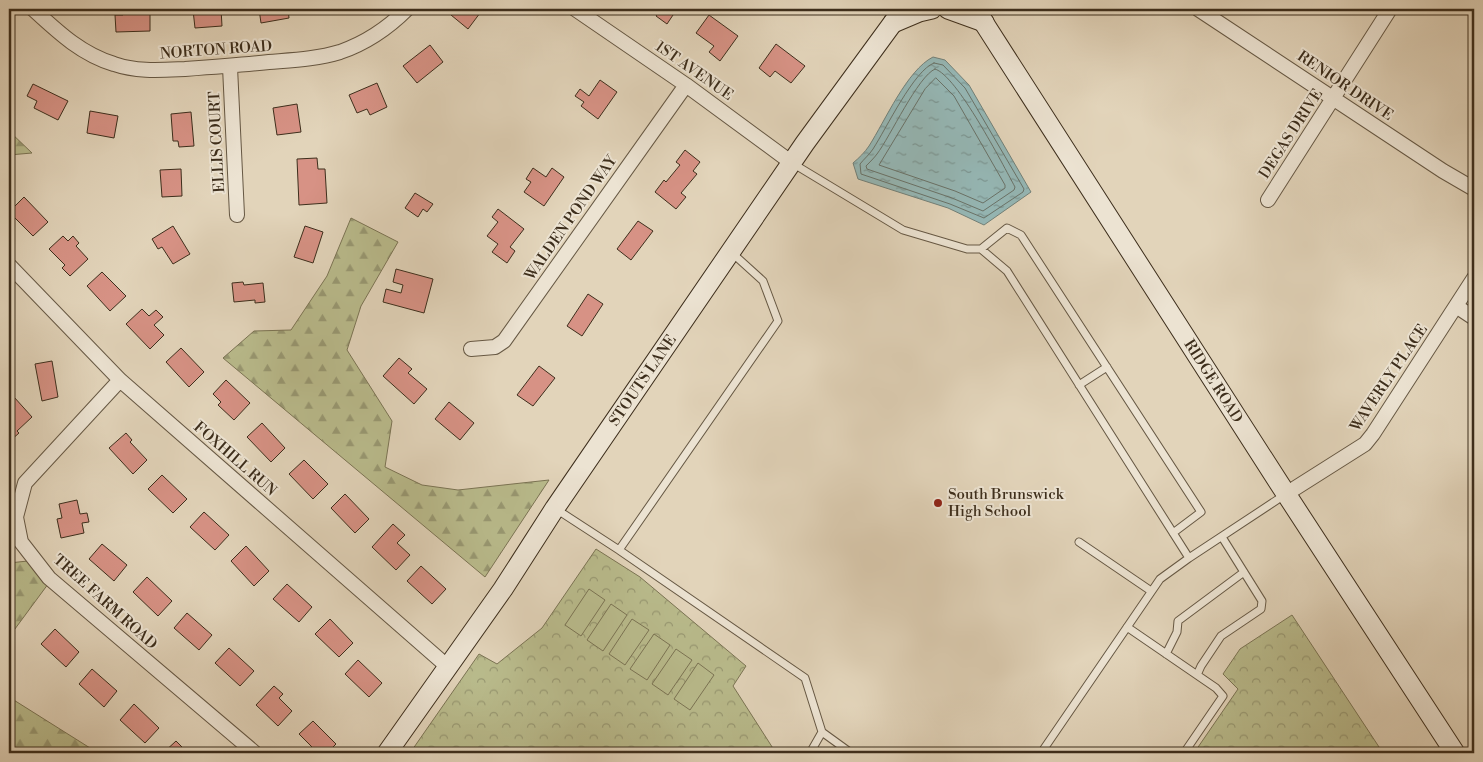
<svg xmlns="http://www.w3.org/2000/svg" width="1483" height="762" viewBox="0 0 1483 762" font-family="'Libre Bodoni',serif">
	<defs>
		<pattern id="forest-firs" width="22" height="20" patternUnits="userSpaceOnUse" patternTransform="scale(1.25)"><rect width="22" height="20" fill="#b9bb8c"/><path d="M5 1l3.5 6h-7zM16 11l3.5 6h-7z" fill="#989872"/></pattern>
		<pattern id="park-crowns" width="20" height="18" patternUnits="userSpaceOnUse" patternTransform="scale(1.25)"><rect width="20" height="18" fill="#b9bb8c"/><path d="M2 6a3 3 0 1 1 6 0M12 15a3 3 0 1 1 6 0" fill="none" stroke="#989872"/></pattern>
		<pattern id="water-ripples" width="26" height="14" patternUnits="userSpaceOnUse" patternTransform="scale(1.25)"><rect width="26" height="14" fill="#95b7b5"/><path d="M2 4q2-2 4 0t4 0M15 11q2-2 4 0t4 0" fill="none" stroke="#7b9592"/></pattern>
	</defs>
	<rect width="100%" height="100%" fill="#e2d4ba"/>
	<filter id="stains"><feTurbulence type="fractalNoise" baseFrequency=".004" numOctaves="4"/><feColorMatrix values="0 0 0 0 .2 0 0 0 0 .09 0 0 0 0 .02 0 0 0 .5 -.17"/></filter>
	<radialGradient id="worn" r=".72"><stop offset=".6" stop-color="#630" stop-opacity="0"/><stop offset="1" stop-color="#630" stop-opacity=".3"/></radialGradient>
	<path fill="url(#forest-firs)" stroke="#7b7454" d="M9,131L32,153L9,155Z
		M351,218L398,242L361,306L347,350L392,421L385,467L422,485L458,490L549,480L485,577L223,358L254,331L291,330L327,276Z
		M37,560L54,576L9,637V563Z
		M9,697L98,753H9Z"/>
	<path fill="url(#park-crowns)" stroke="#7b7454" d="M596,549L640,577L746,666L733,686L776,753H410L479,654L497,664L542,628Z
		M1292,615L1383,753H1194L1238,689L1223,674L1240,649Z"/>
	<path fill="#b9bb8c" stroke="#7b7454" d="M589,589L605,600L581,636L565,625Z
		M611,604L627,615L603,651L587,640Z
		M632,619L649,630L625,665L609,654Z
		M654,634L670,645L647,680L630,669Z
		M676,649L692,660L668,695L652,684Z
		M698,663L714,675L690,710L674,699Z"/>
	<path fill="url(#water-ripples)" stroke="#728078" d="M933,57L945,60L969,85L1031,192L984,225L948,208L858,179L853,163C859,158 865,152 869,146C885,121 907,70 933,57Z"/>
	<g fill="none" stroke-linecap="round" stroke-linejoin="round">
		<path stroke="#697268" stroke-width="1" d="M934,63L943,65L965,88L1024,189L1023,192L984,218L950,204L861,174L860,164C864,159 869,155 873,149C886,129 914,70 934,63Z
			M935,69C957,75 1003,165 1015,187L1014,190L983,211L952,198L867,169L866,166C870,162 874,158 877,154C890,137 918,76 935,69Z
			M936,78L954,96L1005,185V188L983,203L955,191L879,165L925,89Z"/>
	</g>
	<path fill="#d79285" stroke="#3d2e1c" d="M123,9H150V31L116,32L115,15H123Z
		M221,9L222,26L195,28L193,10Z
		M259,9H288L289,18L261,23Z
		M455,9H483L468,29L451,15Z
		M658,9H677L667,24L656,16L660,10Z
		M709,15L738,36L720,61L709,52L714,46L696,33Z
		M776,44L805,66L791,83L775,71L770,77L759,68Z
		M430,45L443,62L417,83L403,66Z
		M600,80L617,92L598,119L581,106L584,102L575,96L580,89L589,96Z
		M377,83L387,107L370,115L367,109L357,113L349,95Z
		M33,84L68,101L58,120L34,108L37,101L27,96Z
		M297,104L301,132L277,135L273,108Z
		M90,111L118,116L114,138L87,133Z
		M191,112L194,146L179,147L178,141H173L171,114Z
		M685,150L700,162L693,171L697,174L681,193L686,197L676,209L655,192L664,180L666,182L680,165L676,162Z
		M317,158L318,169H325L327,203L299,205L297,159Z
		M533,168L546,177L552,168L564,177L544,206L524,192L531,182L526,179Z
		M181,169L182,196L162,197L160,170Z
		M415,193L433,204L427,212L423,209L418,217L405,208Z
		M24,197L48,222L33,236L9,212Z
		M498,209L524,229L510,247L515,251L507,263L492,252L498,244L487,236L498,222L492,217Z
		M638,221L653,231L631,260L617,249Z
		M173,226L190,254L173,264L162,247L158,249L152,239Z
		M305,226L323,232L313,263L294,257Z
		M63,236L68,241L73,236L79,243L76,246L88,259L70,276L62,268L65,265L49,249Z
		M396,269L433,279L424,313L383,302L386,289L401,293L403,285L393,282Z
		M102,272L126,296L110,311L87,286Z
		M243,282L244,285L263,283L265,302L255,303V300L234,302L232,283Z
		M588,294L603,304L582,336L567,326Z
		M142,309L149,316L156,310L163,317L154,325L164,335L150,349L126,324Z
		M181,348L204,372L189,387L166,362Z
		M399,358L412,369L408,373L427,389L414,404L383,376Z
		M52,361L58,397L42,401L35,364Z
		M539,366L555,378L533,406L517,395Z
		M226,380L250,403L234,420L218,405L221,402L213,394Z
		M14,397L32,417L17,431L19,433L10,441L9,440V402Z
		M449,402L474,423L460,440L435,419Z
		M262,423L285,448L271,462L247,437Z
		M126,433L132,440L130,442L147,460L133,474L109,448Z
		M304,460L328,484L313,499L289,474Z
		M162,475L187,499L173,513L148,489Z
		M345,494L369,519L355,533L331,508Z
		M77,500L80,514L87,513L89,522L82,523L84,533L61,538L57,519L62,518L59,504Z
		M204,512L229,535L215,550L190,527Z
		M393,524L405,535L397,543L410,555L396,570L372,547Z
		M102,544L127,565L114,581L89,559Z
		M246,546L269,571L254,586L231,561Z
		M421,566L446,589L432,604L407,581Z
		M147,577L172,601L158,616L133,592Z
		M287,584L312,607L299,622L273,599Z
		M187,613L212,635L199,650L174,628Z
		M330,619L353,643L339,657L315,634Z
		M55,629L79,652L66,667L41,644Z
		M229,648L254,671L240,686L215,663Z
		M358,660L382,683L369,697L345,674Z
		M92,669L117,691L104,707L79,684Z
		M274,686L283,694L279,698L292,711L278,726L256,705Z
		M134,704L159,728L145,743L120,720Z
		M313,721L336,744L327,753H318L299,734Z
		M176,741L188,753H163Z"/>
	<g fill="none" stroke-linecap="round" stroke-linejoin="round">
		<defs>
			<path id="lane" d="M792,163L903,230L967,249H981L1007,228L1021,235L1201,512L1173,533
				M981,249L1007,271L1189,558L1286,494
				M1079,385L1107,367
				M556,509L619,550L805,678L822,732L851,753
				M1079,542L1151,591
				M619,550L778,321L763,281L731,252
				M1127,627L1216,688L1223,696L1184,753
				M1166,654L1177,632L1178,621L1244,572
				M1197,675L1201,666L1221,636L1261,609L1262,601L1222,537
				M810,753L822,732
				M1041,753L1160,579L1189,558"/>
			<path id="street" d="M33,9C58,32 81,54 114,64C137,72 161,70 185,69C213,67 241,65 269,62C293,60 317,59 340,52C366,43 388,28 407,9
				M575,9L686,85L792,163
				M1198,9L1443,171L1474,189
				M230,67L237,215
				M1268,200L1390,9
				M9,265L120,380L448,667
				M1456,306L1474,318
				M471,349L495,347L504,341L686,85
				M120,380L25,483L16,517L21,542L49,578L255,753
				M1286,494L1365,444L1373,434L1474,278"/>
			<g id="secondary">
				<path d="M948,9L984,22"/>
				<path id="s1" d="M975,9L1279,483L1455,753"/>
				<path d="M893,23L919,12L932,9"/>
				<path id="s2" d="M387,753L503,589L555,508L805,143L903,9"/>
			</g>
		</defs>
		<use href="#lane" stroke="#665844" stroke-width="9"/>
		<use href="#street" stroke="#665844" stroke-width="16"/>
		<use href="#secondary" stroke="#3d2e1c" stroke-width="21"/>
		<use href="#lane" stroke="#ece3d2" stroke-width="7"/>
		<use href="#street" stroke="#ece3d2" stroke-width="14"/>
		<use href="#secondary" stroke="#ece3d2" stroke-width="19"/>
	</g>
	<circle fill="#8f2418" stroke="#ece3d2" stroke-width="2" cx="938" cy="503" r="5"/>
	<g text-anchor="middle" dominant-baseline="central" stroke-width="4" stroke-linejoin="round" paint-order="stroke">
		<g font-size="15" fill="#3d2e1c" stroke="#ece3d2">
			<text transform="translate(216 50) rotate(-4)">NORTON ROAD</text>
			<text transform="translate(694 71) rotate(35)">1ST AVENUE</text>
			<text transform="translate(1345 86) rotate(34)">RENIOR DRIVE</text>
			<text transform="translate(1291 134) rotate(-57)">DEGAS DRIVE</text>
			<text transform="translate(217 142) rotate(-93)">ELLIS COURT</text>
			<text transform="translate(571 218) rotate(-55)">WALDEN POND WAY</text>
			<text transform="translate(1389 378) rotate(-56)">WAVERLY PLACE</text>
			<text stroke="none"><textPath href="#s2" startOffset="452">STOUTS LANE</textPath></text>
			<text stroke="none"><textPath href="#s1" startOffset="442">RIDGE ROAD</textPath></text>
			<text transform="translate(235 459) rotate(41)">FOXHILL RUN</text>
			<text transform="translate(105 602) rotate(42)">TREE FARM ROAD</text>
		</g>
		<g font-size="15" fill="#3d2e1c" stroke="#ece3d2" text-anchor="start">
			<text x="948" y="494">South Brunswick<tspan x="948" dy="17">High School</tspan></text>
		</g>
	</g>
	<rect width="1483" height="762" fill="none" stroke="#e2d4ba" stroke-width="30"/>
	<rect x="10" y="10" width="1463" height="742" fill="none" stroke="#3d2e1c" stroke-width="2.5"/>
	<rect x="15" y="15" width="1453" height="732" fill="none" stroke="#3d2e1c"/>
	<rect width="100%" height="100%" filter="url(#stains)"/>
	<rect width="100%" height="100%" fill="url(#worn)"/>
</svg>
